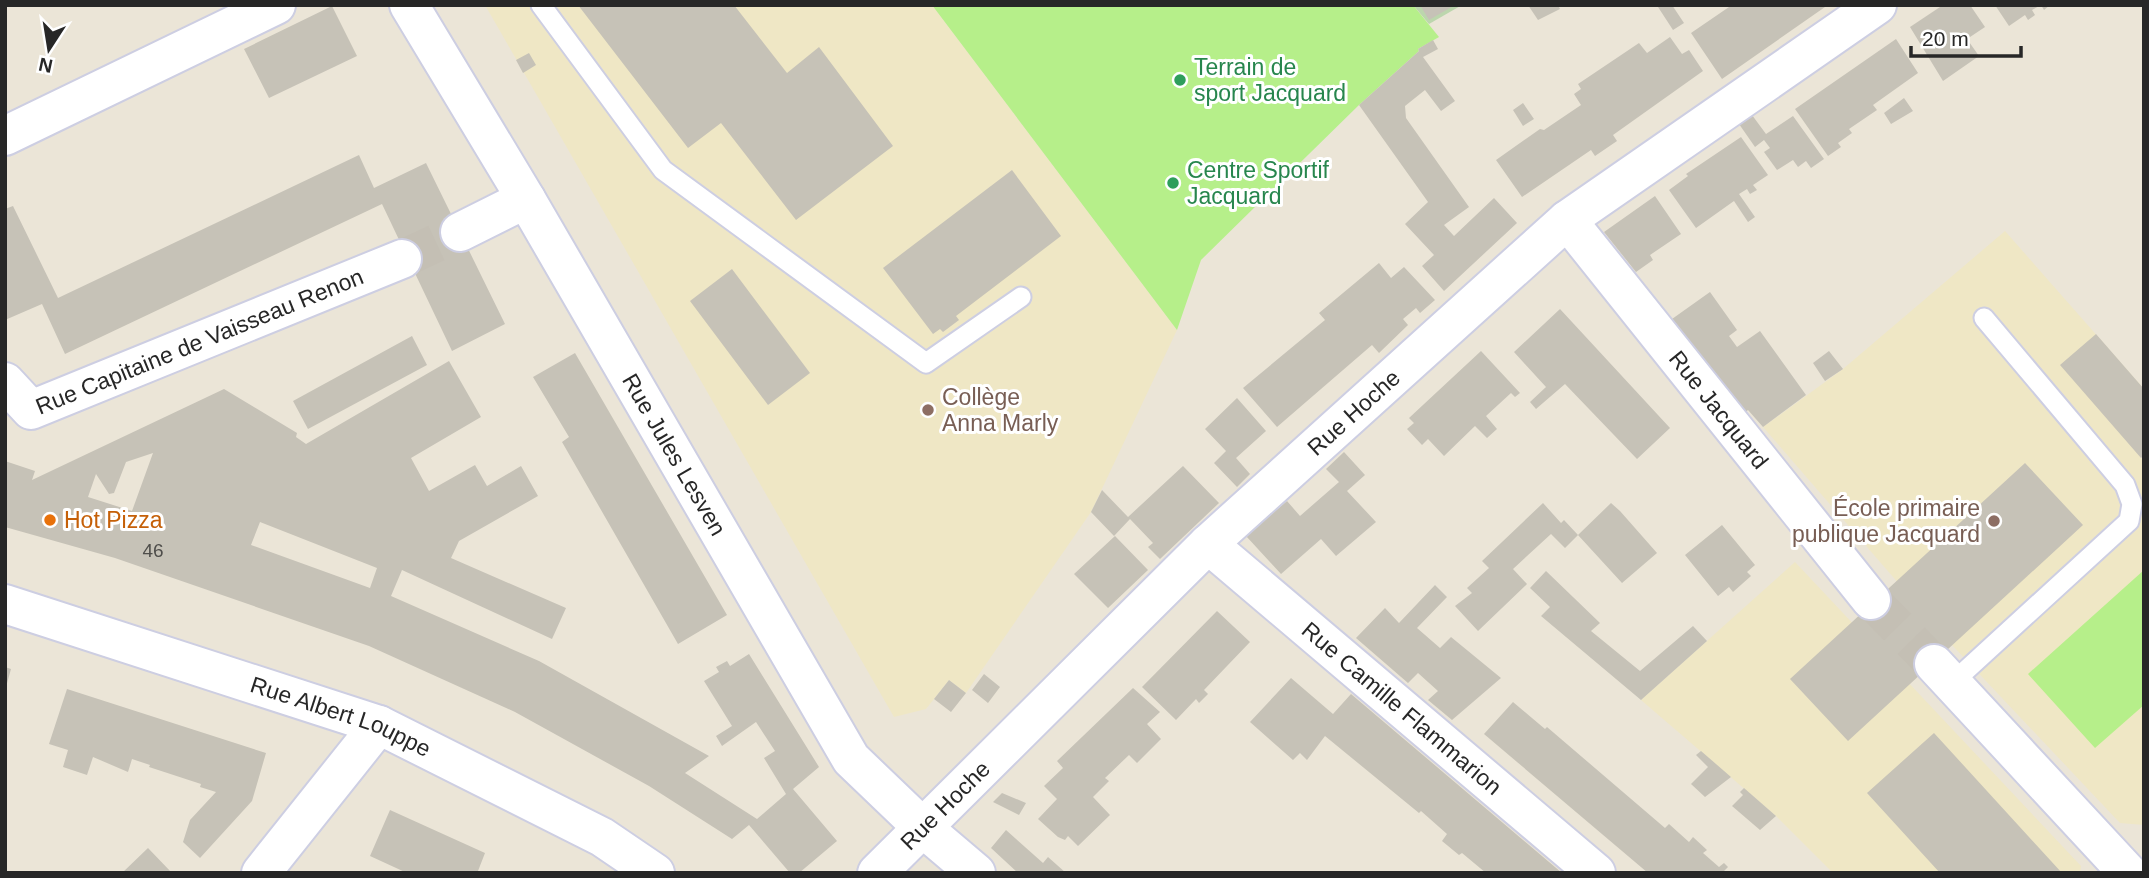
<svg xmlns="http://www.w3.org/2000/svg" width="2149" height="878" viewBox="0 0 2149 878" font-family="Helvetica,sans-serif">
	<rect width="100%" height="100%" fill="#ebe5d7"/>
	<path fill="#efe7c5" d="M485,5H932L1177,330L1091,512L966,693L949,680L926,709L894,717Z
		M2005,231L2144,389L2141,458L2144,461V825L2120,823L1952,645L1763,427L1843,369Z
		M1795,562L2081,866L2080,873H1833L1776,816L1641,700Z"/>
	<path fill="#bcd6ad" d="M1413,5H1462L1429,24Z"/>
	<path fill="#b6ef8a" d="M932,5H1413L1439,37L1418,49L1419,51L1359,105L1201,260L1177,330Z
		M2144,570V705L2095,748L2028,674Z"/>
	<path fill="#c6c2b7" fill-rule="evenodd" d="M578,5H734L787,73L819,47L893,146L796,220L721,123L688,148Z
		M1420,5H1455L1429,20Z
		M1528,5H1558L1560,9L1538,20Z
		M1661,5H1672L1684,23L1673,30L1658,7Z
		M1728,5H1823L1825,7L1722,79L1691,33L1729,7Z
		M1943,5H1970L1985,27L1967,39L1979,56L1943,81L1910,27Z
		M1995,5H2050L2044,10L2041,5L2032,10L2035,15L2028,20L2025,15L2009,26Z
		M332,6L357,56L269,98L244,49Z
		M1670,37L1682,54L1689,50L1703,71L1613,135L1617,141L1595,156L1591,150L1522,197L1496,160L1540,129L1544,130L1581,105L1574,94L1581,89L1578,84L1639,43L1647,53Z
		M1896,39L1918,73L1873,105L1877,110L1849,129L1852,133L1838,143L1841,147L1828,156L1795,109Z
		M1433,40L1438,49L1423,57L1455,101L1441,111L1425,90L1405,106L1406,118L1469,207L1444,225L1454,236L1494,198L1517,223L1444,291L1422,266L1434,255L1405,224L1428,202L1359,105L1419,51L1418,49Z
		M529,53L536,65L523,73L516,60Z
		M1904,98L1913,111L1891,124L1884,113Z
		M1523,103L1534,119L1523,126L1513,110Z
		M1752,115L1766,134L1793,116L1824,159L1811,168L1806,161L1798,167L1793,160L1777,170L1764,152L1770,148L1764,140L1755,147L1739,124Z
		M1741,137L1768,175L1753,185L1757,190L1750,194L1747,189L1739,194L1755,217L1748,222L1734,201L1696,228L1669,190L1688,176L1686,174Z
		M359,155L374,188L426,163L505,324L452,351L382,204L65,354L42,304L5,320V209L13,206L58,298Z
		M1012,170L1061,236L956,316L959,320L943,332L940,329L933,334L883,268Z
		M1655,196L1681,234L1650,255L1653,260L1636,272L1604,232Z
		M1379,263L1391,278L1404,267L1435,300L1420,313L1416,308L1403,319L1408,325L1379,353L1372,345L1277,427L1243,388L1325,320L1319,313Z
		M732,269L810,373L768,405L690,301Z
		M1710,292L1737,330L1729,336L1737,347L1760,331L1806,395L1763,427L1748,410L1742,415L1672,319Z
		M1560,309L1670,428L1637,459L1565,384L1536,409L1530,402L1546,387L1514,352Z
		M2096,334L2144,389V455L2141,458L2060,365Z
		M412,336L427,365L308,429L293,401Z
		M1481,351L1520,393L1515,397L1511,393L1486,416L1497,429L1487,438L1475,426L1444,456L1428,439L1422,445L1407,429L1414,423L1409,418Z
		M1829,351L1843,369L1825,381L1813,363Z
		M575,353L727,615L678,644L562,442L569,437L533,377Z
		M449,361L481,417L411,458L429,491L475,465L487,486L521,466L538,496L459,541L451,558L566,608L552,639L402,570L391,596L539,661L709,756L685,773L757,819L786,794L764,758L775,751L756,722L722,746L716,736L732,726L704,681L719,672L716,667L727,661L730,666L749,654L819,767L793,789L837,841L799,873H790L749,825L732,839L649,786L515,712L369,646L115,558L5,527V461L35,471L32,480L224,389L297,433L296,437L306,444ZM153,453L132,511L88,497L96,474L109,494L114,493L126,462ZM260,522L377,568L370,588L251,545Z
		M1237,398L1266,431L1236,458L1250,474L1237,487L1214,463L1226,451L1205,429Z
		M1344,452L1365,475L1347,491L1376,522L1336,556L1321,539L1281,574L1246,536L1287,501L1300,516L1339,482L1326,469Z
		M2025,463L2083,525L1848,741L1790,679Z
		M1183,466L1219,503L1160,559L1148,547L1153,543L1130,519L1114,536L1091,512L1102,490L1128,517Z
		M1543,503L1561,523L1564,520L1578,535L1565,548L1551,534L1513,569L1527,584L1478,631L1455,606L1472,593L1467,588L1489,568L1482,561Z
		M1611,503L1620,511L1657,553L1622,583L1578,535Z
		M1722,525L1755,565L1747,572L1751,576L1733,592L1729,587L1718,596L1685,555Z
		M1115,536L1148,570L1108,608L1074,574Z
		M1546,571L1600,623L1591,631L1640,671L1693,626L1707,641L1641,700L1541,616L1550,607L1530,588Z
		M1435,585L1447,597L1417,628L1440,648L1451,637L1501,678L1452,720L1428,700L1438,691L1418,673L1408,683L1356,638L1385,608L1399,623Z
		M1217,611L1250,642L1204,690L1208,694L1199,703L1196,699L1176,720L1142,687Z
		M5,667L11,669L6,687H5Z
		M984,674L1000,687L988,703L972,690Z
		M1291,678L1333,714L1351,694L1562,873H1486L1462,853L1459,855L1442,841L1447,834L1421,811L1419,813L1325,736L1307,760L1300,753L1293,760L1250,722Z
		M949,680L966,693L951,712L934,699Z
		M1133,688L1160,712L1147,724L1161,739L1137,763L1129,755L1105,778L1109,781L1093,797L1110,815L1078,846L1068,836L1065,840L1058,837L1038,819L1057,799L1044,786L1063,768L1057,761Z
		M67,689L266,753L252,801L200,858L183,842L190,820L216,792L200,787L201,784L149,767L150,765L132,759L128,772L93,757L87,775L63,767L68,750L49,744Z
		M1513,702L1545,729L1547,727L1665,828L1669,824L1689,842L1693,837L1707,850L1703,853L1719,867L1724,863L1728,867L1722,873H1648L1484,734Z
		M1934,733L2062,873H1940L1867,793Z
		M1701,751L1731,777L1705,797L1691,784L1708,767L1696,755Z
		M1744,788L1776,816L1760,830L1732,806L1743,795L1740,792Z
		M1002,793L1026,803L1019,815L993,802Z
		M390,810L485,853L478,871L482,873H407L370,856Z
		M1006,830L1043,863L1048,857L1066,873H1018L991,848Z
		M148,848L172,873H122Z"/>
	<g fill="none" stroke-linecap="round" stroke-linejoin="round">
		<path stroke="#c4bfb4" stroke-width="38" stroke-dasharray="38 19" stroke-linecap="butt" d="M402,259L460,232
			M1871,600L1934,664"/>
		<defs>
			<path id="lane" d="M541,5L663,170L926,363L1021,297
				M1952,683L2129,521L2132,504L2125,485L1984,318"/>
			<g id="street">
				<path id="s1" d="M409,5L526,199L851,759L923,828L976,873"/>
				<path d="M5,136L276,5"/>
				<path id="s2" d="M1567,220L1871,600"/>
				<path d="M460,232L526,199"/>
				<path id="s3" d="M5,382L31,410L402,259"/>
				<path id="s4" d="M1208,544L1596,873"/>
				<path d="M1934,664L2128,873"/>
				<path d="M261,873L379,725"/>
			</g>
			<g id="secondary">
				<path id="s5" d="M5,604L379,725L602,837L655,873"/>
				<path id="s6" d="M877,873L1208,544L1567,220L1877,5"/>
			</g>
		</defs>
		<use href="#lane" stroke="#cdcee2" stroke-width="23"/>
		<use href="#street" stroke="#cdcee2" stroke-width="42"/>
		<use href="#secondary" stroke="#cdcee2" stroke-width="42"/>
		<use href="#lane" stroke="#fff" stroke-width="19"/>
		<use href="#street" stroke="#fff" stroke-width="38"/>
		<use href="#secondary" stroke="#fff" stroke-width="38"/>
	</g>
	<g fill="#2e9e5b" stroke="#fff" stroke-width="2.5">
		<circle cx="1180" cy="80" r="7"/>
		<circle cx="1173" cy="183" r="7"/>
	</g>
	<g fill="#8d6e63" stroke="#fff" stroke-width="2.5">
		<circle cx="928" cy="410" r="7"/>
		<circle cx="1994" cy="521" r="7"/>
	</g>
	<circle fill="#e8710a" stroke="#fff" stroke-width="2.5" cx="50" cy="520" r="7"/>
	<g text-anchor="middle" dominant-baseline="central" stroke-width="6" stroke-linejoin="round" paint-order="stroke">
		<g font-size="19" fill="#4f4e4b">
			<text x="153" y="550">46</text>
		</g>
		<g font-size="23" fill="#27864d" stroke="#fff" text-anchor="start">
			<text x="1194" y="67">Terrain de<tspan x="1194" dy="26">sport Jacquard</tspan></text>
			<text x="1187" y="170">Centre Sportif<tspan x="1187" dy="26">Jacquard</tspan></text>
		</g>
		<g font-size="23" fill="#272727" stroke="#fff">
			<text stroke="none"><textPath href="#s3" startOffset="220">Rue Capitaine de Vaisseau Renon</textPath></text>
			<text stroke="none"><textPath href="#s2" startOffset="243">Rue Jacquard</textPath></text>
			<text stroke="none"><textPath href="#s6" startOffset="663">Rue Hoche</textPath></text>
			<text stroke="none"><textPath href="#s1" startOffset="522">Rue Jules Lesven</textPath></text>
			<text stroke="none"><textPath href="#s4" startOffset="254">Rue Camille Flammarion</textPath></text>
			<text stroke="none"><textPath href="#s5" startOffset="354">Rue Albert Louppe</textPath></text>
			<text stroke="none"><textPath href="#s6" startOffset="96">Rue Hoche</textPath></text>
		</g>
		<g font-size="23" fill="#785e54" stroke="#fff" text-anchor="start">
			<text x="942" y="397">Collège<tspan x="942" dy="26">Anna Marly</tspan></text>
			<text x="1980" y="508" text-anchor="end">École primaire<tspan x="1980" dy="26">publique Jacquard</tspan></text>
		</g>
		<g font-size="23" fill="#c56008" stroke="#fff" text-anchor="start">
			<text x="64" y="520">Hot Pizza</text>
		</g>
	</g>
	<rect width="2149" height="878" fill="none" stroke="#272727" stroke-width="14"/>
	<g transform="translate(49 49) rotate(192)" stroke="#ffffff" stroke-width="5" paint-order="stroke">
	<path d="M0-5L12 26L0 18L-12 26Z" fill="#272727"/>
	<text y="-10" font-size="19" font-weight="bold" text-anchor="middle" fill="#272727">N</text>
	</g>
	<path d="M1911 46v10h110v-10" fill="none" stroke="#272727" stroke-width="3.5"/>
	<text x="1922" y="46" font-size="21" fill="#272727" stroke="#ffffff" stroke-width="5" paint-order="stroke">20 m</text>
</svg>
